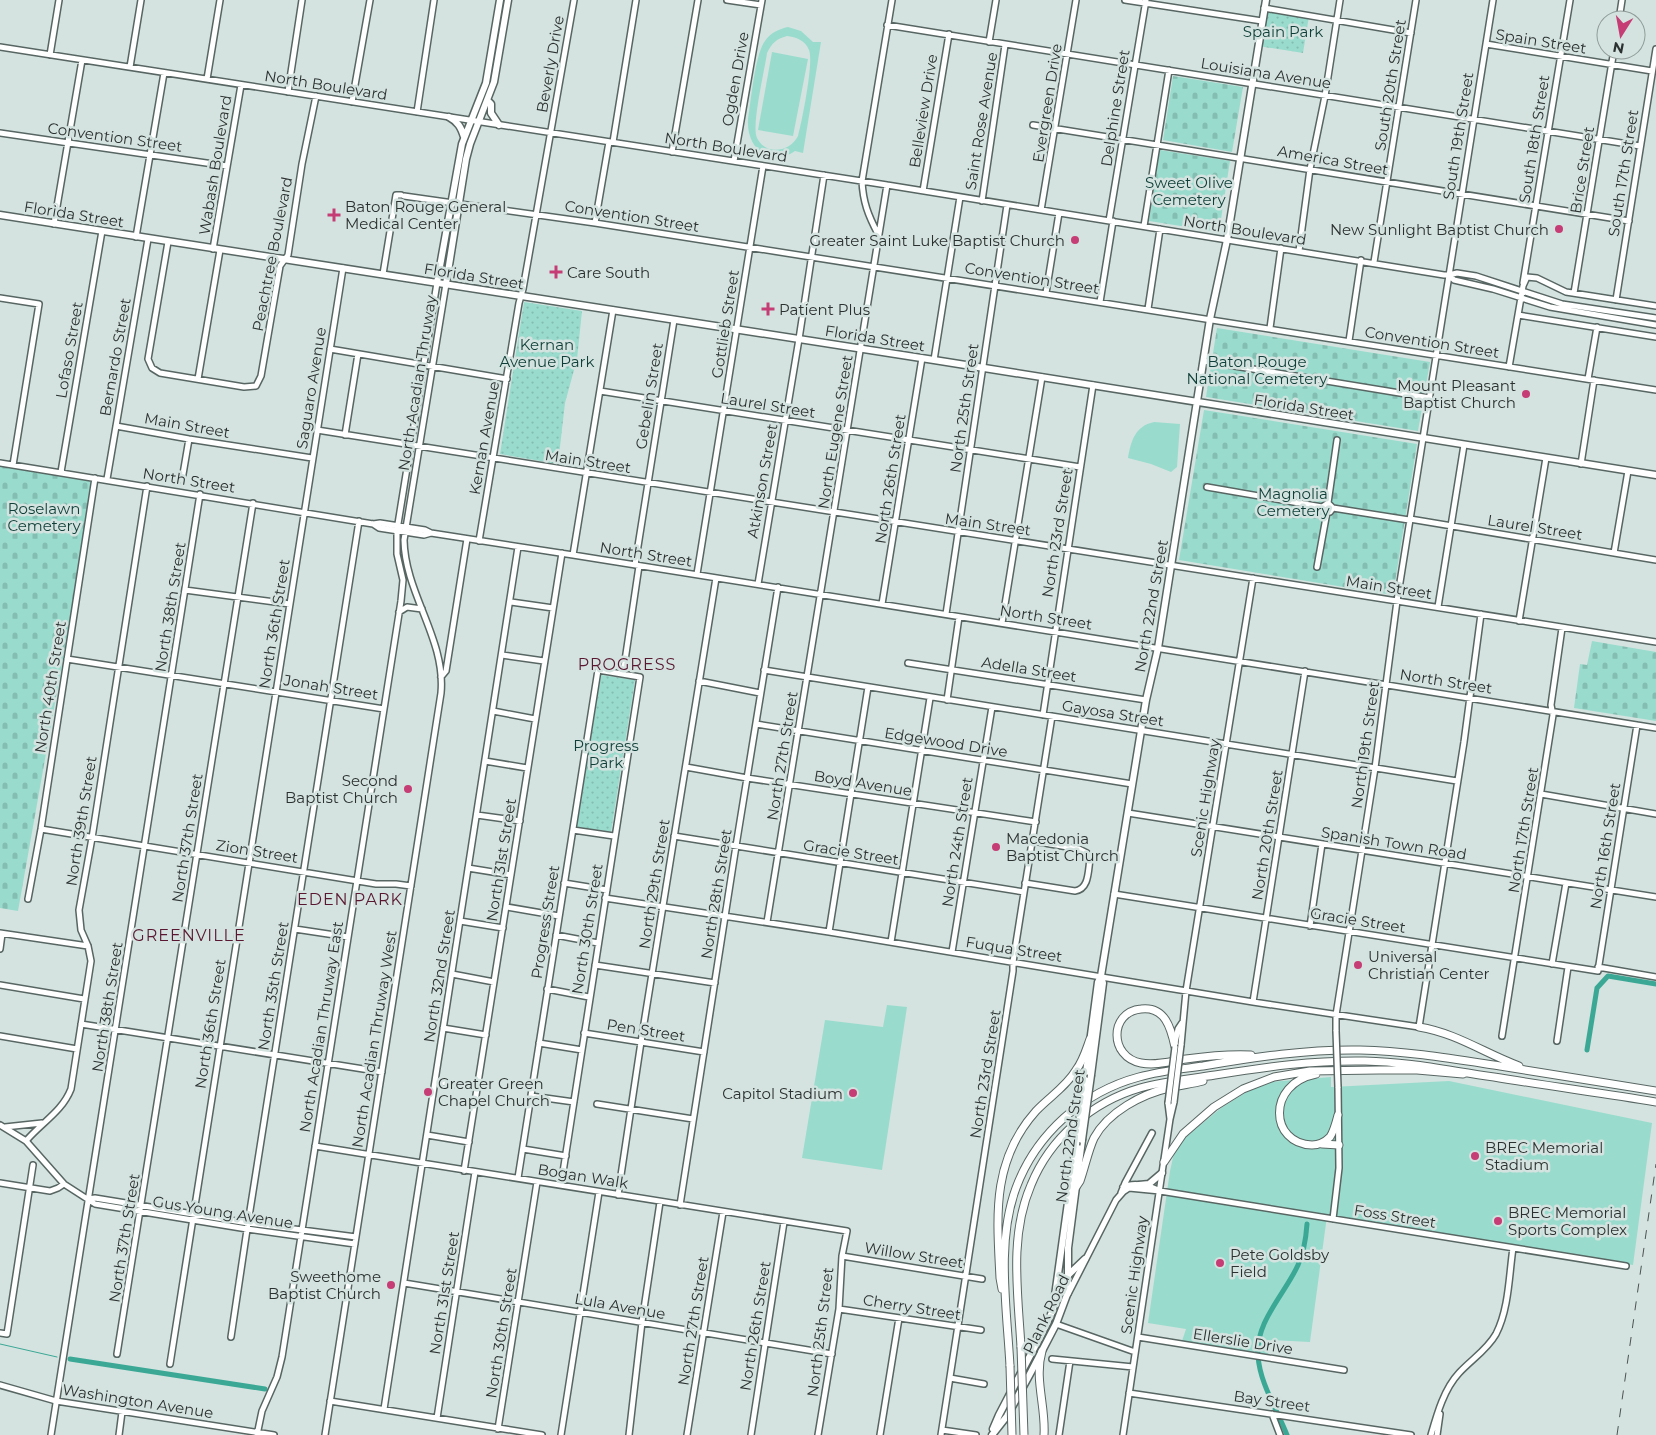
<svg xmlns="http://www.w3.org/2000/svg" width="1656" height="1435" viewBox="0 0 1656 1435" font-family="Montserrat,sans-serif">
	<defs>
		<pattern id="grass-dots" width="8" height="8" patternUnits="userSpaceOnUse" patternTransform="scale(1.25)"><rect width="8" height="8" fill="#99dcce"/><path d="M2 2h.1M6 6h.1" fill="none" stroke="#84bdb1" stroke-width="1.8" stroke-linecap="round"/></pattern>
		<pattern id="cemetery-stones" width="16" height="16" patternUnits="userSpaceOnUse" patternTransform="scale(1.25)"><rect width="16" height="16" fill="#99dcce"/><path d="M2 7V4a2 2 0 0 1 4 0v3zM10 15v-3a2 2 0 0 1 4 0v3z" fill="#84bdb1"/></pattern>
	</defs>
	<rect width="100%" height="100%" fill="#d4e3df"/>
	<path fill="url(#grass-dots)" d="M1264,8L1309,16L1303,53L1258,46Z
		M524,302L582,311L577,359L565,403L558,464L500,454Z
		M601,675L635,680L611,832L577,827Z"/>
	<path fill="url(#cemetery-stones)" d="M1173,76L1243,87L1232,152L1163,140Z
		M1160,150L1230,161L1219,232L1149,221Z
		M1217,328L1430,362L1418,431L1206,397Z
		M1204,410L1417,444L1393,595L1179,560Z
		M0,465L95,478L18,911L0,908Z
		M1592,641L1656,652V721L1574,708L1580,664L1587,665Z"/>
	<path fill="#99dcce" fill-rule="evenodd" d="M788,27L801,31L813,42H821L803,153L795,151C769,169 746,147 748,119C751,101 755,54 765,41C770,33 779,29 788,27ZM787,36C796,37 805,40 809,50C814,62 802,121 798,136C790,152 766,156 757,138C751,126 765,69 767,53C772,43 776,39 787,36Z
		M772,52L808,59L793,136L758,130Z
		M1154,422L1180,424L1177,467L1171,472L1151,464L1128,458C1131,441 1135,426 1154,422Z
		M887,1005L907,1007L882,1170L802,1158L825,1020L883,1027Z
		M1331,1077V1087L1449,1081L1652,1123L1633,1265L1327,1216L1310,1342L1271,1340L1268,1355L1182,1341L1186,1329L1148,1323L1170,1171L1174,1153L1186,1137L1221,1108L1245,1093L1269,1082Z"/>
	<g fill="none" stroke-linecap="round" stroke-linejoin="round">
		<path stroke="#3ba896" stroke-width="1" d="M0,1344L57,1357"/>
		<path stroke="#3ba896" stroke-width="5" d="M1587,1050L1597,988L1608,976L1656,984
			M70,1359L265,1389
			M1287,1435C1277,1409 1260,1384 1258,1356C1255,1322 1285,1294 1298,1265C1304,1252 1306,1238 1307,1224"/>
		<defs>
			<path id="minor" d="M727,0L761,5
				M1125,0L1262,21
				M1264,8L1411,33
				M1619,20L1622,0
				M887,25L1640,146
				M989,42L996,0
				M1486,44L1652,71
				M0,47L887,185L1444,275H1449L1457,273L1476,276L1562,304L1656,318
				M50,55L59,0
				M130,67L141,0
				M207,79L220,0
				M288,92L302,0
				M352,102L370,0
				M417,112L434,0
				M1033,125L1629,221
				M0,133L227,166
				M613,142L636,0
				M672,152L698,0
				M734,161L762,0
				M923,191L949,34
				M404,196L595,223L1656,390
				M982,201L1005,45
				M1041,210L1076,0
				M1109,221L1146,0
				M595,223L609,142
				M54,224L82,60
				M1144,226L1169,70
				M878,234C868,215 863,202 862,181L892,0
				M136,237L164,73
				M168,242L148,359L152,368L160,373L244,387L256,386L261,376L280,266L288,255L302,164L316,96
				M213,249L241,85
				M1299,251L1310,169L1325,96L1340,0
				M1374,262L1416,0
				M383,274L396,195H401
				M1449,275L1454,280L1493,289L1550,307L1656,325
				M1523,283L1570,0
				M1046,293L1059,213
				M1574,293L1614,50
				M0,298L39,304L13,465
				M1616,300L1656,49
				M1100,302L1113,221
				M1148,309L1160,229
				M1518,315L1656,337
				M1270,328L1281,248
				M1349,341L1361,260
				M330,349L507,379
				M934,360L960,197
				M1204,361L1430,398
				M1509,367L1523,286L1527,277L1537,278L1566,292L1656,306
				M198,379L220,250
				M1588,379L1597,327
				M600,391L1080,467
				M116,426L189,439L312,458
				M317,430L1656,642
				M345,435L358,354
				M0,463L373,524L380,523L425,530L431,533
				M1581,464L1594,380
				M61,472L102,231
				M107,479L148,239
				M182,480L189,439
				M1207,487L1322,507
				M1328,503L1337,440
				M1333,508L1330,512L1325,511L1322,507L1328,503L1333,508L1409,520
				M1410,519L1656,560
				M373,524L379,528L424,535L431,533L573,555L1656,728
				M479,541L519,303L523,289L574,0
				M1614,553L1628,471
				M573,555L613,310
				M635,565L674,320
				M1317,567L1327,512
				M697,574L763,166
				M758,584L799,339L824,175
				M185,590L290,604
				M511,602L553,608
				M882,604L922,358
				M1438,607L1464,445
				M399,612L407,607L422,609
				M946,614L1007,205
				M1519,621L1546,458
				M1002,623L1042,377
				M502,655L544,661
				M67,659L384,709
				M908,663L1146,700
				M764,670L1457,781
				M623,674L639,566
				M441,677L446,671L467,539
				M699,681L760,693
				M947,700L959,617
				M493,711L535,719
				M1043,715L1093,385
				M756,724L1132,784
				M485,761L527,768
				M686,767L747,778L1036,822
				M1541,794L1656,814
				M1128,813L1656,897
				M477,815L520,821
				M41,829L376,884H396L411,886
				M573,830L614,836
				M674,836L1024,892
				M468,868L511,875
				M564,883L607,890
				M1025,883L1075,891C1089,889 1088,872 1090,859L1087,853L1079,849L1033,841
				M1114,894L1598,971L1637,725
				M605,898L829,932L1253,1002L1419,1027L1464,742L1481,614
				M28,899L41,829L95,478
				M507,907L559,916
				M460,921L503,928
				M767,922L887,185
				M1310,926L1322,844
				M295,929L348,937
				M829,932L868,687
				M0,933L88,946
				M556,935L598,943
				M891,942L930,698
				M0,949L2,934
				M952,952L992,707
				M1552,964L1566,883
				M595,965L715,983
				M1598,967L1656,977
				M452,974L494,982
				M0,985L84,999
				M547,989L589,997
				M1253,1002L1305,671
				M81,1024L382,1072
				M443,1028L486,1035
				M1336,1031V1015L1375,768L1397,601L1493,0
				M584,1033L704,1052
				M0,1036L77,1049
				M1502,1036L1553,715L1551,705L1562,628
				M1557,1041L1568,967
				M539,1043L582,1050
				M1175,1043L1178,1029L1182,1023
				M1181,1045L1186,991L1253,578
				M435,1081L477,1088
				M531,1096L574,1102
				M1168,1103L1170,1119
				M597,1104L693,1119
				M0,1125L26,1141L64,1184L95,1204L247,1229L355,1244
				M5,1127L42,1123
				M427,1135L469,1142
				M26,1141C41,1123 62,1112 71,1089L91,961L88,946L81,930L79,910L92,838L147,486
				M315,1146L847,1231L842,1256L839,1309L818,1435
				M523,1149L566,1156
				M464,1171L562,553
				M518,1178L598,670L640,677L561,1185
				M0,1183L50,1191L58,1188L64,1184
				M1123,1187C1133,1182 1150,1185 1160,1191
				M1121,1193L1125,1183L1152,1133
				M618,1195L641,1042L716,578
				M88,1199L95,1198L248,1223L356,1237
				M680,1205L736,846L778,587
				M1333,1219L1339,1168L1338,1087
				M842,1256L982,1279
				M404,1283L832,1354
				M1068,1294L1116,1200L1123,1192L1129,1188L1160,1191L1626,1266
				M839,1309L981,1330
				M1056,1324L1135,1352
				M0,1333L7,1334L33,1165
				M231,1337L248,1223L359,521
				M1138,1337L1344,1370
				M117,1354L253,503
				M1052,1359L1133,1367
				M170,1364L343,268
				M950,1378L984,1384
				M0,1385L56,1401L274,1435
				M1129,1393L1411,1435
				M330,1401L542,1435
				M384,1409L518,547
				M1272,1414L1280,1435
				M437,1418L475,1172
				M498,1429L537,1182
				M942,1430L976,1435
				M51,1435L200,494
				M119,1435L122,1412
				M257,1435L262,1411L277,1377L282,1357L401,601L403,580L397,554V530L437,283
				M325,1435L441,693C446,639 405,594 404,540L446,284
				M561,1435L599,1192
				M629,1435L642,1322L660,1202
				M687,1435L723,1212
				M751,1435L784,1222
				M880,1435L899,1318
				M941,1435L1013,971V962L1052,716
				M1059,1435L1070,1361
				M1123,1435L1170,1119L1174,1102
				M1431,1435C1437,1414 1444,1389 1459,1373C1472,1359 1487,1350 1496,1334C1509,1309 1509,1275 1513,1248
				M1437,1435L1440,1414"/>
			<path id="major" d="M488,101L491,104V113L499,125
				M449,117C458,122 461,127 464,137
				M0,215L934,360L1656,475
				M437,283L462,144L486,83L500,0
				M446,284L466,159L470,144L494,82L508,0
				M1091,1075L1103,983L1101,976
				M1085,1080L1098,982L1101,976L1146,700L1158,648L1210,319L1227,240L1266,0
				M1139,1185L1149,1184L1162,1173
				M1058,1287L1064,1279L1085,1259
				M993,1429L999,1415L1042,1333L1053,1310L1076,1145
				M992,1435L1007,1416L1031,1372L1056,1324L1068,1292V1248L1082,1140"/>
			<path id="highway" d="M1419,1027C1456,1033 1484,1053 1519,1066
				M1175,1047C1171,1028 1165,1006 1141,1009C1109,1012 1109,1057 1141,1063C1156,1066 1172,1061 1186,1059C1208,1056 1229,1054 1251,1055
				M1316,1074C1266,1084 1270,1144 1312,1145C1319,1145 1325,1142 1330,1137C1334,1131 1336,1123 1338,1115
				M1322,1144L1339,1145
				M1164,1162L1183,1134L1214,1107L1243,1089L1274,1077L1310,1071L1379,1070H1417L1463,1074
				M1076,1187L1080,1181C1085,1167 1088,1151 1094,1138C1108,1112 1142,1094 1169,1088C1180,1085 1192,1084 1203,1081
				M1002,1289L1000,1278C997,1217 991,1161 1036,1111C1049,1097 1066,1087 1076,1070C1083,1061 1086,1050 1090,1039
				M1021,1347C1018,1293 1009,1236 1031,1185C1050,1138 1092,1102 1140,1088C1164,1081 1190,1079 1215,1075C1265,1067 1314,1060 1365,1061C1410,1062 1450,1071 1494,1077C1548,1086 1602,1093 1656,1102
				M1042,1351C1034,1379 1046,1407 1044,1435
				M1010,1366C1007,1309 996,1242 1016,1188C1036,1134 1083,1092 1139,1077C1160,1071 1182,1069 1203,1066C1255,1057 1308,1049 1360,1050C1407,1051 1454,1059 1500,1066C1552,1074 1604,1083 1656,1091"/>
		</defs>
		<use href="#minor" stroke="#586663" stroke-width="8"/>
		<use href="#major" stroke="#586663" stroke-width="9"/>
		<use href="#highway" stroke="#586663" stroke-width="9"/>
		<use href="#minor" stroke="#fff" stroke-width="5"/>
		<use href="#major" stroke="#fff" stroke-width="6"/>
		<use href="#highway" stroke="#fff" stroke-width="7"/>
		<path stroke="#4b5352" stroke-width="1" stroke-dasharray="9 9" stroke-linecap="butt" d="M1617,1435L1656,1164"/>
		<defs>
			<path id="minor-bridge" d="M1336,1031L1338,1087
				M1174,1102L1181,1045
				M1168,1103L1175,1047"/>
			<path id="major-bridge" d="M1082,1140L1091,1075
				M1076,1145L1085,1080"/>
			<path id="highway-bridge" d="M1021,1347L1024,1435
				M1010,1366L1012,1435"/>
		</defs>
		<use href="#minor-bridge" stroke="#586663" stroke-width="8" stroke-linecap="butt"/>
		<use href="#major-bridge" stroke="#586663" stroke-width="9" stroke-linecap="butt"/>
		<use href="#highway-bridge" stroke="#586663" stroke-width="9" stroke-linecap="butt"/>
		<use href="#minor-bridge" stroke="#fff" stroke-width="5"/>
		<use href="#major-bridge" stroke="#fff" stroke-width="6"/>
		<use href="#highway-bridge" stroke="#fff" stroke-width="7"/>
	</g>
	<g fill="#c63c74" stroke="#d4e3df" stroke-width="2">
		<path d="M331.5 207.5h5v5h5v5h-5v5h-5v-5h-5v-5h5z"/>
		<circle cx="1559" cy="229" r="5"/>
		<circle cx="1075" cy="240" r="5"/>
		<path d="M553.5 264.5h5v5h5v5h-5v5h-5v-5h-5v-5h5z"/>
		<path d="M765.5 301.5h5v5h5v5h-5v5h-5v-5h-5v-5h5z"/>
		<circle cx="1526" cy="394" r="5"/>
		<circle cx="408" cy="789" r="5"/>
		<circle cx="996" cy="847" r="5"/>
		<circle cx="1358" cy="965" r="5"/>
		<circle cx="428" cy="1092" r="5"/>
		<circle cx="853" cy="1093" r="5"/>
		<circle cx="1475" cy="1156" r="5"/>
		<circle cx="1498" cy="1221" r="5"/>
		<circle cx="1220" cy="1263" r="5"/>
		<circle cx="391" cy="1285" r="5"/>
	</g>
	<g text-anchor="middle" dominant-baseline="central" stroke-width="5" stroke-linejoin="round" paint-order="stroke">
		<g font-size="15" fill="#0e3e37" stroke="#d4e3df">
			<text x="1283" y="31">Spain Park</text>
			<text x="1189" y="182">Sweet Olive<tspan x="1189" dy="17">Cemetery</tspan></text>
			<text x="547" y="344">Kernan<tspan x="547" dy="17">Avenue Park</tspan></text>
			<text x="1257" y="361">Baton Rouge<tspan x="1257" dy="17">National Cemetery</tspan></text>
			<text x="1293" y="493">Magnolia<tspan x="1293" dy="17">Cemetery</tspan></text>
			<text x="44" y="508">Roselawn<tspan x="44" dy="17">Cemetery</tspan></text>
			<text x="606" y="745">Progress<tspan x="606" dy="17">Park</tspan></text>
		</g>
		<g font-size="15" fill="#2b3130" stroke="#d4e3df">
			<text transform="translate(1541 41) rotate(9)">Spain Street</text>
			<text transform="translate(550 64) rotate(-80)">Beverly Drive</text>
			<text transform="translate(1266 73) rotate(9)">Louisiana Avenue</text>
			<text transform="translate(735 79) rotate(-80)">Ogden Drive</text>
			<text transform="translate(326 85) rotate(9)">North Boulevard</text>
			<text transform="translate(1390 85) rotate(-81)">South 20th Street</text>
			<text transform="translate(1047 103) rotate(-81)">Evergreen Drive</text>
			<text transform="translate(1115 108) rotate(-81)">Delphine Street</text>
			<text transform="translate(923 111) rotate(-81)">Belleview Drive</text>
			<text transform="translate(981 121) rotate(-81)">Saint Rose Avenue</text>
			<text transform="translate(1458 136) rotate(-81)">South 19th Street</text>
			<text transform="translate(115 137) rotate(8)">Convention Street</text>
			<text transform="translate(1534 139) rotate(-81)">South 18th Street</text>
			<text transform="translate(726 147) rotate(9)">North Boulevard</text>
			<text transform="translate(1333 160) rotate(10)">America Street</text>
			<text transform="translate(215 165) rotate(-81)">Wabash Boulevard</text>
			<text transform="translate(1582 170) rotate(-81)">Brice Street</text>
			<text transform="translate(1623 173) rotate(-81)">South 17th Street</text>
			<text transform="translate(74 214) rotate(9)">Florida Street</text>
			<text transform="translate(632 216) rotate(9)">Convention Street</text>
			<text transform="translate(1245 230) rotate(9)">North Boulevard</text>
			<text transform="translate(272 254) rotate(-79)">Peachtree Boulevard</text>
			<text transform="translate(474 276) rotate(9)">Florida Street</text>
			<text transform="translate(1032 278) rotate(9)">Convention Street</text>
			<text transform="translate(725 324) rotate(-81)">Gottlieb Street</text>
			<text transform="translate(875 338) rotate(9)">Florida Street</text>
			<text transform="translate(1432 342) rotate(9)">Convention Street</text>
			<text transform="translate(69 350) rotate(-80)">Lofaso Street</text>
			<text transform="translate(115 357) rotate(-80)">Bernardo Street</text>
			<text transform="translate(417 383) rotate(-81)">North Acadian Thruway</text>
			<text transform="translate(311 388) rotate(-81)">Saguaro Avenue</text>
			<text transform="translate(649 396) rotate(-81)">Gebelin Street</text>
			<text transform="translate(768 405) rotate(9)">Laurel Street</text>
			<text transform="translate(1304 407) rotate(9)">Florida Street</text>
			<text transform="translate(964 408) rotate(-82)">North 25th Street</text>
			<text transform="translate(187 425) rotate(10)">Main Street</text>
			<text transform="translate(835 432) rotate(-81)">North Eugene Street</text>
			<text transform="translate(484 438) rotate(-80)">Kernan Avenue</text>
			<text transform="translate(588 461) rotate(9)">Main Street</text>
			<text transform="translate(890 479) rotate(-81)">North 26th Street</text>
			<text transform="translate(189 480) rotate(9)">North Street</text>
			<text transform="translate(762 481) rotate(-80)">Atkinson Street</text>
			<text transform="translate(988 524) rotate(8)">Main Street</text>
			<text transform="translate(1535 527) rotate(9)">Laurel Street</text>
			<text transform="translate(1057 533) rotate(-81)">North 23rd Street</text>
			<text transform="translate(646 554) rotate(9)">North Street</text>
			<text transform="translate(1389 587) rotate(9)">Main Street</text>
			<text transform="translate(1151 606) rotate(-80)">North 22nd Street</text>
			<text transform="translate(170 607) rotate(-81)">North 38th Street</text>
			<text transform="translate(1046 617) rotate(9)">North Street</text>
			<text transform="translate(274 624) rotate(-81)">North 36th Street</text>
			<text transform="translate(1029 669) rotate(9)">Adella Street</text>
			<text transform="translate(1446 681) rotate(9)">North Street</text>
			<text transform="translate(50 687) rotate(-81)">North 40th Street</text>
			<text transform="translate(331 687) rotate(9)">Jonah Street</text>
			<text transform="translate(1113 713) rotate(9)">Gayosa Street</text>
			<text transform="translate(946 742) rotate(9)">Edgewood Drive</text>
			<text transform="translate(1365 745) rotate(-82)">North 19th Street</text>
			<text transform="translate(782 756) rotate(-81)">North 27th Street</text>
			<text transform="translate(863 783) rotate(9)">Boyd Avenue</text>
			<text transform="translate(1205 798) rotate(-81)">Scenic Highway</text>
			<text transform="translate(81 821) rotate(-81)">North 39th Street</text>
			<text transform="translate(1523 830) rotate(-81)">North 17th Street</text>
			<text transform="translate(1267 835) rotate(-81)">North 20th Street</text>
			<text transform="translate(187 838) rotate(-81)">North 37th Street</text>
			<text transform="translate(957 842) rotate(-81)">North 24th Street</text>
			<text transform="translate(1394 843) rotate(9)">Spanish Town Road</text>
			<text transform="translate(1605 846) rotate(-81)">North 16th Street</text>
			<text transform="translate(257 851) rotate(9)">Zion Street</text>
			<text transform="translate(851 852) rotate(9)">Gracie Street</text>
			<text transform="translate(501 860) rotate(-81)">North 31st Street</text>
			<text transform="translate(654 884) rotate(-81)">North 29th Street</text>
			<text transform="translate(716 894) rotate(-81)">North 28th Street</text>
			<text transform="translate(1358 920) rotate(9)">Gracie Street</text>
			<text transform="translate(545 922) rotate(-81)">Progress Street</text>
			<text transform="translate(587 929) rotate(-81)">North 30th Street</text>
			<text transform="translate(1014 949) rotate(9)">Fuqua Street</text>
			<text transform="translate(439 976) rotate(-81)">North 32nd Street</text>
			<text transform="translate(273 986) rotate(-81)">North 35th Street</text>
			<text transform="translate(107 1007) rotate(-81)">North 38th Street</text>
			<text transform="translate(210 1024) rotate(-81)">North 36th Street</text>
			<text transform="translate(321 1027) rotate(-81)">North Acadian Thruway East</text>
			<text transform="translate(646 1030) rotate(9)">Pen Street</text>
			<text transform="translate(374 1039) rotate(-81)">North Acadian Thruway West</text>
			<text transform="translate(985 1074) rotate(-81)">North 23rd Street</text>
			<text transform="translate(1070 1136) rotate(-82)">North 22nd Street</text>
			<text transform="translate(583 1176) rotate(9)">Bogan Walk</text>
			<text transform="translate(223 1212) rotate(9)">Gus Young Avenue</text>
			<text transform="translate(1395 1216) rotate(9)">Foss Street</text>
			<text transform="translate(124 1238) rotate(-81)">North 37th Street</text>
			<text transform="translate(914 1255) rotate(9)">Willow Street</text>
			<text transform="translate(1134 1275) rotate(-82)">Scenic Highway</text>
			<text transform="translate(444 1293) rotate(-81)">North 31st Street</text>
			<text transform="translate(620 1306) rotate(10)">Lula Avenue</text>
			<text transform="translate(912 1307) rotate(9)">Cherry Street</text>
			<text transform="translate(1046 1314) rotate(-64)">Plank Road</text>
			<text transform="translate(693 1321) rotate(-81)">North 27th Street</text>
			<text transform="translate(755 1326) rotate(-81)">North 26th Street</text>
			<text transform="translate(820 1332) rotate(-83)">North 25th Street</text>
			<text transform="translate(501 1333) rotate(-81)">North 30th Street</text>
			<text transform="translate(1243 1341) rotate(9)">Ellerslie Drive</text>
			<text transform="translate(138 1401) rotate(9)">Washington Avenue</text>
			<text transform="translate(1272 1401) rotate(8)">Bay Street</text>
		</g>
		<g font-size="15" fill="#2b3130" stroke="#d4e3df" text-anchor="start">
			<text x="345" y="206">Baton Rouge General<tspan x="345" dy="17">Medical Center</tspan></text>
			<text x="1549" y="229" text-anchor="end">New Sunlight Baptist Church</text>
			<text x="1065" y="240" text-anchor="end">Greater Saint Luke Baptist Church</text>
			<text x="567" y="272">Care South</text>
			<text x="779" y="309">Patient Plus</text>
			<text x="1516" y="385" text-anchor="end">Mount Pleasant<tspan x="1516" dy="17">Baptist Church</tspan></text>
			<text x="398" y="780" text-anchor="end">Second<tspan x="398" dy="17">Baptist Church</tspan></text>
			<text x="1006" y="838">Macedonia<tspan x="1006" dy="17">Baptist Church</tspan></text>
			<text x="1368" y="956">Universal<tspan x="1368" dy="17">Christian Center</tspan></text>
			<text x="438" y="1083">Greater Green<tspan x="438" dy="17">Chapel Church</tspan></text>
			<text x="843" y="1093" text-anchor="end">Capitol Stadium</text>
			<text x="1485" y="1147">BREC Memorial<tspan x="1485" dy="17">Stadium</tspan></text>
			<text x="1508" y="1212">BREC Memorial<tspan x="1508" dy="17">Sports Complex</tspan></text>
			<text x="1230" y="1254">Pete Goldsby<tspan x="1230" dy="17">Field</tspan></text>
			<text x="381" y="1276" text-anchor="end">Sweethome<tspan x="381" dy="17">Baptist Church</tspan></text>
		</g>
		<g font-size="16" letter-spacing="1" fill="#591731" stroke="#d4e3df">
			<text x="627" y="664">PROGRESS</text>
			<text x="350" y="899">EDEN PARK</text>
			<text x="189" y="935">GREENVILLE</text>
		</g>
	</g>
	<g transform="translate(1621 35) rotate(191)"><circle r="24" fill="#d4e3df" stroke="#909c99"/>
	<path d="M0-4L9 19L0 12L-9 19Z" fill="#c63c74"/>
	<text y="-8" font-size="14" font-weight="bold" text-anchor="middle" fill="#2b3130">N</text>
	</g>
</svg>
